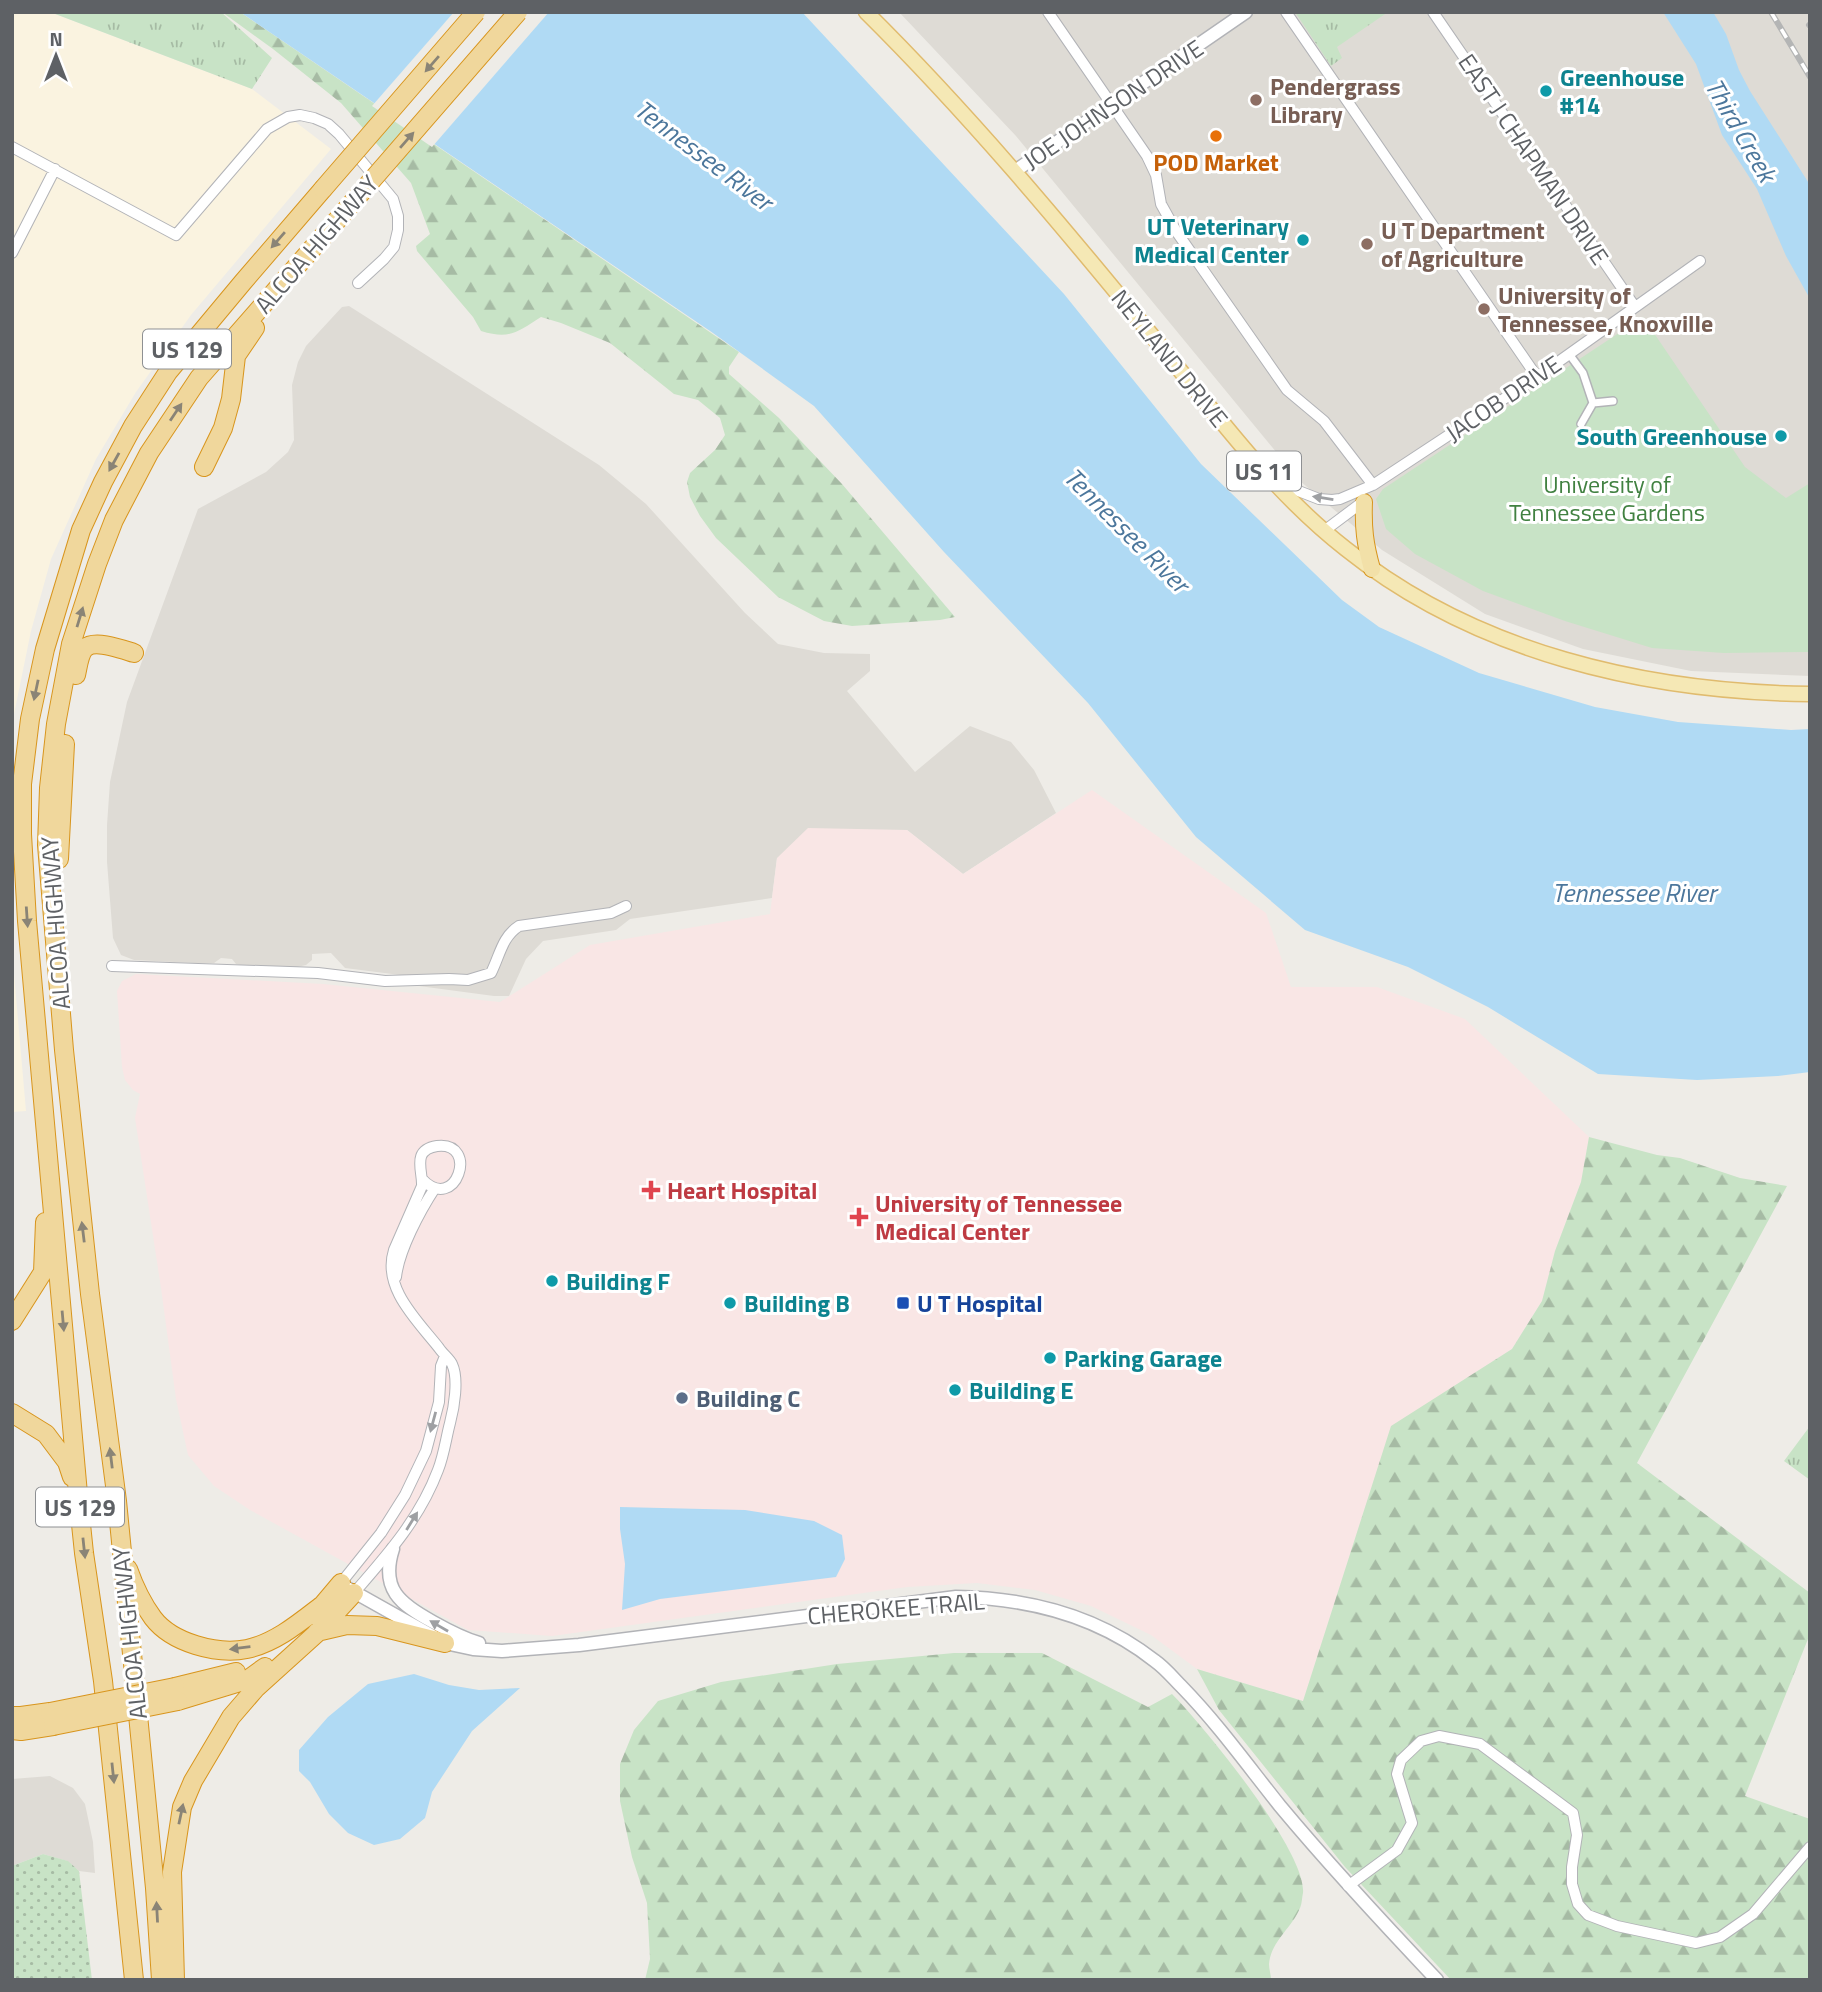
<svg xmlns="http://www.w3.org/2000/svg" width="1822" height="1992" viewBox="0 0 1822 1992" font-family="'Titillium Web',sans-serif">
	<defs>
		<pattern id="grass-dots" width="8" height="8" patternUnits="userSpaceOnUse" patternTransform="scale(1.75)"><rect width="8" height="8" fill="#c8e3c6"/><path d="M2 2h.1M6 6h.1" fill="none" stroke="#a6bba4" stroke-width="1.8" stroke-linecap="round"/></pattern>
		<pattern id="forest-firs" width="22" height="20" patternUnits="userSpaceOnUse" patternTransform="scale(1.75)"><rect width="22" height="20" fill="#c8e3c6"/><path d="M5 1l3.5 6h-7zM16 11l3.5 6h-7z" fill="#a6bba4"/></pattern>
		<pattern id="park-tufts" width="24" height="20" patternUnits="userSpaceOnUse" patternTransform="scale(1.75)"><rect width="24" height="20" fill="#c8e3c6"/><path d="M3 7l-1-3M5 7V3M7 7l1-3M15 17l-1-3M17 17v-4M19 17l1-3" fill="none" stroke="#a6bba4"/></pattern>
	</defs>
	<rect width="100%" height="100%" fill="#eeece7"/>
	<path fill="#faf3e0" d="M12,12H50L252,89L331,149L191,315L136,392L96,459L51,559L31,631L12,724Z
		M12,951L26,1111L12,1112Z"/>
	<path fill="#dedbd5" d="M899,12H1810V676L1691,671L1583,649L1485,614L1382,550L1300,481L1016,136Z
		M349,306L599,465L646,504L745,613L778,644L824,653L870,654V671L847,691L915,772L970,726L1011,742L1034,770L1056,813L963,874L907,830L777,858L772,898L630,919L616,930L543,941L526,959L509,996H494L404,984L400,975L345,968L331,953L312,954V960L306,965L293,968L240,965L236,964L232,959L221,958L214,963H194L134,960L121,955L113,938L107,862V825L110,782L127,702L198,509L266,472L288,452L294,440L292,385L298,362L306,346L342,307Z
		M50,1776L73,1788L85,1804L93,1842L95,1873L79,1871L67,1861L43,1854L12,1866V1779Z"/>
	<path fill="#f9e6e5" d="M1092,790L1266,913L1291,987H1377L1465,1019L1589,1137L1581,1182L1555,1251L1542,1301L1512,1349L1391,1427L1303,1701L1197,1669L1151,1635L1091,1606L1035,1590L977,1583L907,1587L552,1636L468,1630L250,1510L214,1486L188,1455L176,1399L161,1288L135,1118L140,1094L133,1090L125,1080L122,1067L117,991L122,981L136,974L323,984L500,1002L590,945L770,914L777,858L808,828L907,830L963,874Z"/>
	<path fill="url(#grass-dots)" d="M43,1854L68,1861L79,1871L92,1980H12V1866Z"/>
	<path fill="url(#forest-firs)" d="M222,12H240L739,352L729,367V374L779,418L842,484L955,617L940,620L852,626L824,621L778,597L716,538L700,516L690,497L687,482L690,473L715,450L725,435L720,418L698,400L674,394L610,343L561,323L541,317C517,332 510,340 481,331L473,317L417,251L416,246L430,234L411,183L341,103L273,49Z
		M1589,1137L1657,1155L1680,1158L1740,1178L1787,1186L1637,1463L1810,1593V1634L1745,1796L1810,1819V1980H1451L1345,1867L1219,1710L1197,1669L1303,1701L1391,1426L1512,1349L1542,1301L1555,1251L1581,1182Z
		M954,1653H1042L1148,1707L1172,1694C1203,1725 1307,1852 1303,1893C1302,1897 1302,1904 1300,1908C1292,1928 1271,1941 1269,1964C1269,1969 1271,1975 1271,1980H645L650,1959L647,1903L632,1857L620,1801V1764L634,1730L658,1701L721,1682L837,1664Z"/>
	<path fill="url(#park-tufts)" d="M50,12H221L272,58L252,89Z
		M1295,12H1388L1337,47L1342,58L1331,66Z
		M1810,1426V1480L1784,1461Z"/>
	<path fill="#c8e3c6" d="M1643,317L1745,467L1786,498L1810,483V652L1724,653L1652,648L1565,621L1483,591L1415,554L1386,529L1376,499L1383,489Z"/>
	<path fill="#b0daf4" d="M240,12H802L1064,294L1201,464L1342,600L1379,627L1479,673L1595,707L1678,722L1791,730L1810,729V1072L1778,1076L1697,1080L1598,1074L1488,1007L1408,967L1305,930L1196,837L1088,703L944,552L814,406L713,333Z
		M1663,12H1713L1726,34L1739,70L1750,91L1810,185V299L1786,256L1757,189L1722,135L1696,64Z
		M620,1507L745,1510L814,1521L842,1535L845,1559L836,1577L660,1599L622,1610L625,1564L620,1529Z
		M414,1674L449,1685L479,1690L520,1688L472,1731L432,1792L425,1818L400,1839L374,1845L348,1833L329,1814L310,1782L299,1771V1750L328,1717L368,1684Z"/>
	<path fill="#eeece7" d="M454,12H549L432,147L372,106Z"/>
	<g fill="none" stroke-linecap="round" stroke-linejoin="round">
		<defs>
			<path id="pedestrian" d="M1572,358L1583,373L1593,403L1581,424
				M1593,403L1613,401"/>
			<path id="minor" d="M1048,12L1147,156L1156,175L1161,204L1176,231L1287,390L1324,421L1373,485
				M1286,12L1537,377
				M1433,12L1635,307
				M12,147L176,235L267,129L288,117L300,115L314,118L328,124L339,134L393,199L398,216V230L394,247L384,259L358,283
				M12,253L55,169
				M1278,483L1319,499L1332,500L1340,499L1373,485L1537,377L1700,261
				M1324,531L1364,501
				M112,966L318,973L385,981L449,979L468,980L491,973C500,955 502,937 519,926L611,913L626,906
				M396,1277C399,1250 420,1211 435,1188
				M341,1583L381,1533L405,1495L426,1451L439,1402L441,1366L445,1356
				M354,1593C388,1554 420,1518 438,1470C444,1455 446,1438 450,1423C454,1408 459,1379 452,1364C450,1359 442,1353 439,1348C417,1320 382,1288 394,1250L422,1186C423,1171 411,1150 437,1146C480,1141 456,1215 422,1179
				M1348,1886L1397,1850L1412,1823L1397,1774L1401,1760L1421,1741L1439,1736L1480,1744L1573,1813L1577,1835L1572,1867V1884L1578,1904L1588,1915L1617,1926L1696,1943L1720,1937L1753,1914L1810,1847"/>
			<path id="tertiary" d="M1015,171L1246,12
				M393,1549C380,1589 400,1604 433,1622C449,1631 462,1638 479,1643
				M347,1588L445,1643L473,1649L502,1651L579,1645L956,1597C1027,1598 1098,1616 1155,1661C1165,1668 1173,1678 1182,1687C1218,1724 1248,1766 1280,1806C1330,1866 1383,1923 1437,1980"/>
			<path id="primary" d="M866,12C967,112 1059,222 1149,332C1211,407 1269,489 1346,549C1476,653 1646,692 1810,694"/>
			<path id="trunk" d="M1364,502C1363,528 1365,544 1372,569"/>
			<path id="motorway" d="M204,467L223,428L231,399L236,356L255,328
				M76,675C78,667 79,654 85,648C95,639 124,650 134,653
				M59,859L65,744
				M12,1321L43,1272L45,1222
				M12,1413L46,1434L67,1462L72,1477
				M128,1569C134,1586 142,1603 153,1618C172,1643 217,1655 247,1649C275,1643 299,1623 321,1606
				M314,1615L341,1583
				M317,1632L347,1625L377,1626L445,1643
				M175,1687L236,1672
				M178,1701L247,1680L265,1667
				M12,1716H21L50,1712
				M12,1730L21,1731L53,1726
				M134,1980L103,1681L84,1553L79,1505L27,921L22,834V784L30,719L45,649L81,530L103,482L133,426L168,372L243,282L323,189
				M161,1980L155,1888L117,1501L90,1294L64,1050L47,845L49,788L56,724L71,644L97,564L114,520L149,453L199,378L346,210
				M175,1980L172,1872L182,1807L193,1781L231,1717L256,1688L318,1632L354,1593"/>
		</defs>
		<use href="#pedestrian" stroke="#b2b3b7" stroke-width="10"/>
		<use href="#minor" stroke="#b2b3b7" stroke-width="12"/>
		<use href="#tertiary" stroke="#b2b3b7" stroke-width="15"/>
		<use href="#primary" stroke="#e0bb6e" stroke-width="17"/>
		<use href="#trunk" stroke="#d8951d" stroke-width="18"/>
		<use href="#motorway" stroke="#d8951d" stroke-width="20"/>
		<use href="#pedestrian" stroke="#fff" stroke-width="7"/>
		<use href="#minor" stroke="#fff" stroke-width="10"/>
		<use href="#tertiary" stroke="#fff" stroke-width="12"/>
		<use href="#primary" stroke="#f5e8b5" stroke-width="14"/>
		<use href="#trunk" stroke="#f2e0a8" stroke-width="16"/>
		<use href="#motorway" stroke="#f0d79c" stroke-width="18"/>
		<defs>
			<path id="rail" d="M1771,12L1810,77
				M1809,25L1810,26"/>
		</defs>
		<use href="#rail" stroke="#b4b5b5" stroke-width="6"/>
		<use href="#rail" stroke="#fff" stroke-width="3.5" stroke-dasharray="10" stroke-linecap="butt"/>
		<defs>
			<path id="motorway-bridge" d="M323,189L476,12
				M346,210L518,12
				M50,1712L175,1687
				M53,1726L178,1701"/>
		</defs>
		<use href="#motorway-bridge" stroke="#d8951d" stroke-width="20" stroke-linecap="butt"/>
		<use href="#motorway-bridge" stroke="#f0d79c" stroke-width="18"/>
	</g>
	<defs><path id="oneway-solid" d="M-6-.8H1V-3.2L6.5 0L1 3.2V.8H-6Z" transform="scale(1.75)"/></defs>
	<g fill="#8a8476">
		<use href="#oneway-solid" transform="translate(432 64) rotate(131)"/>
		<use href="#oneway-solid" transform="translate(407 140) rotate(-49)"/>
		<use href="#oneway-solid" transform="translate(278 240) rotate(131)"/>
		<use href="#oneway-solid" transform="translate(176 412) rotate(-56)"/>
		<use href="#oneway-solid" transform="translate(114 462) rotate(119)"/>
		<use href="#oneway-solid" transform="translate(80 617) rotate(-73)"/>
		<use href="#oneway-solid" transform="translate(36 690) rotate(102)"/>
		<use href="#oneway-solid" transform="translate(27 917) rotate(86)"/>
		<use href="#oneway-solid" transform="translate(83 1232) rotate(-97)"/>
		<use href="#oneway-solid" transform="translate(63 1321) rotate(85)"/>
		<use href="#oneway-solid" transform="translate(111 1458) rotate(-97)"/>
		<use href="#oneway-solid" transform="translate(84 1548) rotate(84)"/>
		<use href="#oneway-solid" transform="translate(240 1648) rotate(173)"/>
		<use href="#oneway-solid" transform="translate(113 1773) rotate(84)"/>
		<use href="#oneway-solid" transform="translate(181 1814) rotate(-78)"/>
		<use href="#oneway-solid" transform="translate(157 1912) rotate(-93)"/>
	</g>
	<g fill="#9ea0a3">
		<use href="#oneway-solid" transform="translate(1323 498) rotate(-171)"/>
		<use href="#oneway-solid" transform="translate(433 1422) rotate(105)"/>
		<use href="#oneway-solid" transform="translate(412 1521) rotate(-58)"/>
		<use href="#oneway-solid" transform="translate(439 1626) rotate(-150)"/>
	</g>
	<g fill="#0f9aa8" stroke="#fff" stroke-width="2.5">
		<circle cx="1546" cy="91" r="7"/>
		<circle cx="1303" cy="240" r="7"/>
		<circle cx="1781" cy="436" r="7"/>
		<circle cx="552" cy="1281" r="7"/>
		<circle cx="730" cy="1303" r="7"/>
		<circle cx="1050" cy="1358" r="7"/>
		<circle cx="955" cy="1390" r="7"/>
	</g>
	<g fill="#8d6e63" stroke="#fff" stroke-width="2.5">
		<circle cx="1256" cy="100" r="7"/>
		<circle cx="1367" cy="244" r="7"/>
		<circle cx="1484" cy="309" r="7"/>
	</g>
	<circle fill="#e8710a" stroke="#fff" stroke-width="2.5" cx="1216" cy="136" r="7"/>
	<g fill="#e0444e" stroke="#fff" stroke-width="2.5">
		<path d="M647.5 1179.5h7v7h7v7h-7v7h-7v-7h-7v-7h7z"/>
		<path d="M855.5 1206.5h7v7h7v7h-7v7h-7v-7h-7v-7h7z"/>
	</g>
	<rect fill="#1a4fb4" stroke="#fff" stroke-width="2.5" x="896" y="1296" width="14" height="14" rx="3.5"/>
	<circle fill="#5c6f8a" stroke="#fff" stroke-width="2.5" cx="682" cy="1398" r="7"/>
	<g text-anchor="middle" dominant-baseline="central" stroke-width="6" stroke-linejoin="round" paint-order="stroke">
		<g fill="#fff" stroke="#8e9093" stroke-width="2">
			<rect x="143" y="329.5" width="88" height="39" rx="5"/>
			<rect x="1227" y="451.5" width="74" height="39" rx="5"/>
			<rect x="36" y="1487.5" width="88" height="39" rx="5"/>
		</g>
		<g font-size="23" font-weight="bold" fill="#5e6165">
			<text x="187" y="349">US 129</text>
			<text x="1264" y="471">US 11</text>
			<text x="80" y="1507">US 129</text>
		</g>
		<g font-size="24" font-weight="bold" fill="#0d838f" stroke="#fff" text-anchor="start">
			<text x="1560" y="77">Greenhouse<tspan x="1560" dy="28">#14</tspan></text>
			<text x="1289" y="226" text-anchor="end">UT Veterinary<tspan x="1289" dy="28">Medical Center</tspan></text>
			<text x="1767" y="436" text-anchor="end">South Greenhouse</text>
			<text x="566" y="1281">Building F</text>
			<text x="744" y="1303">Building B</text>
			<text x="1064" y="1358">Parking Garage</text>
			<text x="969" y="1390">Building E</text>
		</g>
		<g font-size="24" font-weight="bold" fill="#785e54" stroke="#fff" text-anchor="start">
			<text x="1270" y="86">Pendergrass<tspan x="1270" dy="28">Library</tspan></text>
			<text x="1381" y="230">U T Department<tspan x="1381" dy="28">of Agriculture</tspan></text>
			<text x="1498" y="295">University of<tspan x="1498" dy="28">Tennessee, Knoxville</tspan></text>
		</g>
		<g font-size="24" fill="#5e6165" stroke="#fff">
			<text transform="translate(1113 104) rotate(-34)">JOE JOHNSON DRIVE</text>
			<text transform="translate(1534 159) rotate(56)">EAST J CHAPMAN DRIVE</text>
			<text transform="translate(316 244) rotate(-49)">ALCOA HIGHWAY</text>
			<text transform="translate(1170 358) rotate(51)">NEYLAND DRIVE</text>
			<text transform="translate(1503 398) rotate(-34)">JACOB DRIVE</text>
			<text transform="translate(55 923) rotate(-94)">ALCOA HIGHWAY</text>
			<text transform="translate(896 1608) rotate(-5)">CHEROKEE TRAIL</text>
			<text transform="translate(129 1633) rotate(-96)">ALCOA HIGHWAY</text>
		</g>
		<g font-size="24" font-weight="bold" fill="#c56008" stroke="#fff">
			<text x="1216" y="162">POD Market</text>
		</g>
		<g font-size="24" fill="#418141" stroke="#fff">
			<text x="1607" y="484">University of<tspan x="1607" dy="28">Tennessee Gardens</tspan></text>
		</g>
		<g font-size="24" font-weight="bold" fill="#be3a42" stroke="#fff" text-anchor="start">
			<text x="667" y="1190">Heart Hospital</text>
			<text x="875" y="1203">University of Tennessee<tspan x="875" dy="28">Medical Center</tspan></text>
		</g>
		<g font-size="24" font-weight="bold" fill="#164399" stroke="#fff" text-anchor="start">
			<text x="917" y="1303">U T Hospital</text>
		</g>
		<g font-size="24" font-weight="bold" fill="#4e5e75" stroke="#fff" text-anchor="start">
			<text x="696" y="1398">Building C</text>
		</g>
		<g font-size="26" font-style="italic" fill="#4c779c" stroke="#fff">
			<text transform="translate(1741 130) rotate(60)">Third Creek</text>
			<text transform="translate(704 155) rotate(37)">Tennessee River</text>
			<text transform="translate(1127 530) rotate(45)">Tennessee River</text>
			<text x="1634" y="892">Tennessee River</text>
		</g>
	</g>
	<rect width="1822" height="1992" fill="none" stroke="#5e6165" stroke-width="28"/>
	<g transform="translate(56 56)" stroke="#ffffff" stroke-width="5" paint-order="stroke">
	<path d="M0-5L12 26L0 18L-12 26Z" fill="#5e6165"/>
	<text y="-10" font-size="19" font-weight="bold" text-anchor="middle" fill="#5e6165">N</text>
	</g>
</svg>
